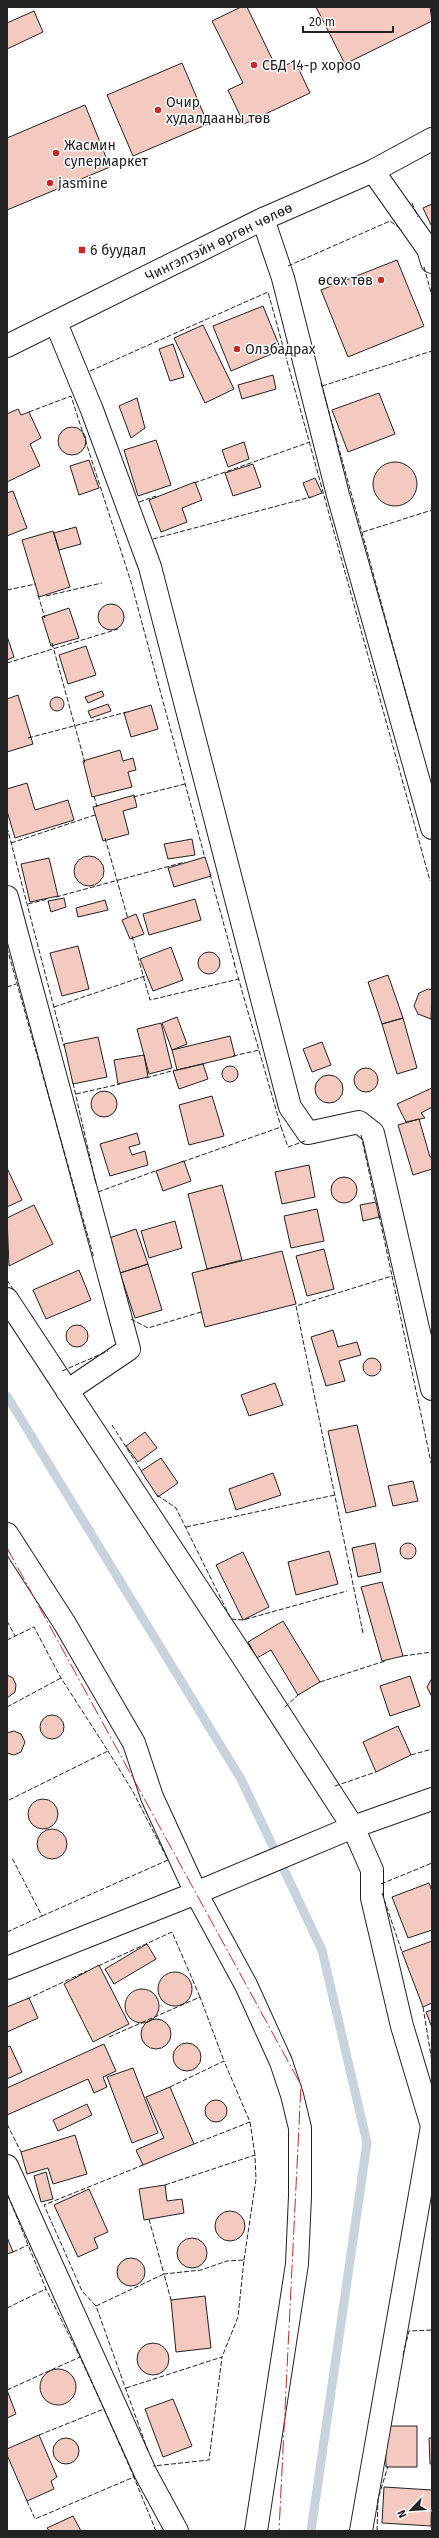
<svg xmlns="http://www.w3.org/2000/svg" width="439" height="2538" viewBox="0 0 439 2538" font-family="'Fira Sans',sans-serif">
	<rect width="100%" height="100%" fill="#fff"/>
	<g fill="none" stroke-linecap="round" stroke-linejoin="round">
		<path stroke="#c7d3dd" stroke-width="9" d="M7,1396L241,1779L322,1950L367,2143L311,2531"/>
	</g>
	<path fill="#f3c9c0" stroke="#222" d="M241,7H247L277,69L295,61L310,93L244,124L228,90L243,83L212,21Z
		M316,7H430L432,21L345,64Z
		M34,11L43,32L7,49V23Z
		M182,63L208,124L133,156L107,95Z
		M85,105L110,167L7,210V138Z
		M432,204V227L423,208Z
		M397,260L424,326L348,357L321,290Z
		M263,306L281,350L231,371L213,326Z
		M203,325L234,389L205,403L174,338Z
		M173,344L184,377L170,381L159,349Z
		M273,375L276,389L242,399L238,385Z
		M379,393L395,434L348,452L332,410Z
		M137,398L145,428L131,438L119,406Z
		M18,409L21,415L29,412L41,438L30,444L40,466L7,482V414Z
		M58 441a14 14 0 1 1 28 0a14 14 0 1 1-28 0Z
		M156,440L171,485L138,496L124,450Z
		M244,442L249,459L228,467L222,450Z
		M89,460L99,488L79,495L70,466Z
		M373 484a22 22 0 1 1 44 0a22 22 0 1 1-44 0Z
		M253,464L261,487L233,496L225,473Z
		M315,478L322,493L309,498L303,483Z
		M195,482L202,500L182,508L187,522L161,532L149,500Z
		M13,491L27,528L7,536V493Z
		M76,527L81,544L59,550L54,533Z
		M53,531L70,587L39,597L22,540Z
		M98 617a13 13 0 1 1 26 0a13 13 0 1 1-26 0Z
		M69,608L79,638L51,646L42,617Z
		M7,636L14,657L7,660Z
		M86,646L96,675L68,684L59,655Z
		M102,691L104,696L88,703L85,697Z
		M18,695L33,744L7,752V699Z
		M50 704a7 7 0 1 1 14 0a7 7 0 1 1-14 0Z
		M108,704L111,711L91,718L88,711Z
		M151,705L158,729L131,737L124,713Z
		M120,750L123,761L133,758L136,770L128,772L132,787L92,797L83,761Z
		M27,783L35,810L68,800L74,820L15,838L7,811V789Z
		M134,795L137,807L123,811L129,834L103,841L93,807Z
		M192,839L195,855L168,859L164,844Z
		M74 871a15 15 0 1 1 30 0a15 15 0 1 1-30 0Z
		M205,857L211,876L174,887L168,868Z
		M49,858L58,896L30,902L21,864Z
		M64,898L66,907L51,912L48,901Z
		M195,899L201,920L149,935L143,914Z
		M105,900L108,910L78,917L76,908Z
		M136,914L144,934L130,939L122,920Z
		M78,946L89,989L62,996L50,953Z
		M171,947L183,980L153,991L140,959Z
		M198 963a11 11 0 1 1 22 0a11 11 0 1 1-22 0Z
		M388,975L403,1018L382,1024L368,982Z
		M428,989L432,990L431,1019L418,1014L414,1006L419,993Z
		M177,1017L187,1044L172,1050L162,1023Z
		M403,1018L417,1068L397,1074L382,1024Z
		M161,1023L172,1068L149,1074L137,1029Z
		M230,1036L235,1056L177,1070L172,1050Z
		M98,1037L107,1077L73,1084L64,1044Z
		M322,1042L331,1065L312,1072L303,1049Z
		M144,1055L148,1077L118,1084L114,1060Z
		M203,1064L208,1079L179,1089L173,1071Z
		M222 1074a8 8 0 1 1 16 0a8 8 0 1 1-16 0Z
		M354 1080a12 12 0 1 1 24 0a12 12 0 1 1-24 0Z
		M315 1089a14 14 0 1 1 28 0a14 14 0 1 1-28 0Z
		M432,1088V1107L421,1113L425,1118L406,1122L397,1104Z
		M91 1104a13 13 0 1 1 26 0a13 13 0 1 1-26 0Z
		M212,1096L224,1136L189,1145L179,1105Z
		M419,1119L430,1157H432V1169L413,1175L398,1125Z
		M137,1133L140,1144L129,1147L132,1155L145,1151L148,1165L110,1176L100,1144Z
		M184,1161L191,1181L163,1191L156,1171Z
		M309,1165L315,1197L282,1204L275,1172Z
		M7,1168L22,1200L7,1207Z
		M331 1190a13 13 0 1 1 26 0a13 13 0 1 1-26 0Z
		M222,1185L242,1260L207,1269L188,1194Z
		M376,1202L379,1217L363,1221L360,1205Z
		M34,1205L53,1244L9,1266L7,1218Z
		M317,1209L324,1241L291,1248L284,1216Z
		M175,1221L182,1248L149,1258L141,1231Z
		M136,1229L148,1264L120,1273L109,1238Z
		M324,1249L334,1289L307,1296L296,1256Z
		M282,1251L296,1304L205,1327L192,1273Z
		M148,1264L162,1310L135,1318L120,1273Z
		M79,1270L91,1300L46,1319L33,1290Z
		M66 1336a11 11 0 1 1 22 0a11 11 0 1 1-22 0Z
		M333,1330L338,1347L357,1342L361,1355L339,1361L345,1381L326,1386L311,1337Z
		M363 1367a9 9 0 1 1 18 0a9 9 0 1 1-18 0Z
		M275,1383L283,1405L249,1416L241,1395Z
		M357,1425L376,1506L346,1513L328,1431Z
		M145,1432L157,1448L138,1462L126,1446Z
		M161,1458L178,1483L158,1497L141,1471Z
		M273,1473L281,1495L236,1510L229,1489Z
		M413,1481L418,1501L393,1506L388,1486Z
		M375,1543L381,1572L358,1577L352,1548Z
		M400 1551a8 8 0 1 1 16 0a8 8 0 1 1-16 0Z
		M329,1551L338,1584L296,1595L288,1562Z
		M243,1552L269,1607L243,1620L216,1565Z
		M382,1582L403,1656L382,1661L361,1587Z
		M283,1621L320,1682L298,1695L271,1650L257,1658L248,1642Z
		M7,1675L13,1678L16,1685L15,1692L7,1698Z
		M410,1676L420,1706L390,1716L380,1686Z
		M432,1678V1697L427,1687Z
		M40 1727a12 12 0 1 1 24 0a12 12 0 1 1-24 0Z
		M398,1726L411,1755L376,1772L363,1742Z
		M14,1731L21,1734L25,1742L21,1752L14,1755L7,1753V1733Z
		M28 1814a15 15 0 1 1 30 0a15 15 0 1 1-30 0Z
		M37 1844a15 15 0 1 1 30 0a15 15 0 1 1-30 0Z
		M429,1883L432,1891V1930L408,1938L392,1897Z
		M432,1941V2003L423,2007L402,1952Z
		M147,1944L156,1959L114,1984L105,1969Z
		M99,1965L129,2024L93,2042L64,1984Z
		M158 1989a17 17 0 1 1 34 0a17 17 0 1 1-34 0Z
		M125 2006a17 17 0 1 1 34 0a17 17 0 1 1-34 0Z
		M29,1998L38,2018L7,2032V2007Z
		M432,2010V2028L426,2012Z
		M141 2034a15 15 0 1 1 30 0a15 15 0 1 1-30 0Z
		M173 2057a14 14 0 1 1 28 0a14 14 0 1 1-28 0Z
		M104,2044L116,2071L103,2077L107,2087L94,2093L88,2079L7,2115V2088Z
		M10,2046L22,2072L7,2079V2047Z
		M133,2068L158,2133L132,2143L107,2077Z
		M170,2087L194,2144L143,2165L136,2150L164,2138L146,2097Z
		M205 2111a11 11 0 1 1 22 0a11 11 0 1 1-22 0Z
		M87,2104L92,2115L58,2131L53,2120Z
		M75,2135L87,2174L53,2184L48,2168L27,2174L21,2152Z
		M46,2172L53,2199L41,2202L34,2176Z
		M165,2185L167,2201L182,2199L184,2213L144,2220L139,2189Z
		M89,2189L108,2232L94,2238L98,2248L78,2257L54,2205Z
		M215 2226a15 15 0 1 1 30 0a15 15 0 1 1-30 0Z
		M7,2237L13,2252L7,2254Z
		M177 2253a15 15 0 1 1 30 0a15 15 0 1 1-30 0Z
		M117 2272a14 14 0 1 1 28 0a14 14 0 1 1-28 0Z
		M205,2296L211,2348L176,2352L171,2300Z
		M137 2359a16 16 0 1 1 32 0a16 16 0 1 1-32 0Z
		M40 2387a18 18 0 1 1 36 0a18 18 0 1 1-36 0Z
		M7,2390L16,2414L7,2418Z
		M173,2399L192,2446L163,2457L145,2409Z
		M385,2426H417V2467H386Z
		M39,2435L57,2477L51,2481L54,2489L27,2501L7,2455V2449Z
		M53 2451a13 13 0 1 1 26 0a13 13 0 1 1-26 0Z
		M429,2438H432V2464H430Z
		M384,2487L432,2490L431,2526L382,2523Z
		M73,2516L81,2531H49L47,2528Z"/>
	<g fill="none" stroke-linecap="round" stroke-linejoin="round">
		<defs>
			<path id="minor" d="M373,171L428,249L432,262
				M263,219L283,278L338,495L432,828
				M56,323L92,410L150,567L290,1107L308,1133L359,1122L373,1133L432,1389
				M7,897L129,1349L67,1391
				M7,1299L241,1654L353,1827L372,1870V1898L402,2026L432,2126L361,2531
				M7,1534L65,1624L134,1743L152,1797L196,1893L246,1985L281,2062L292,2095L300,2128V2196L297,2264L256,2531
				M7,1968L196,1893L353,1827L432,1799
				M7,2166L146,2474L177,2531"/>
			<path id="major" d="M7,346L263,219L373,171L432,139"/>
		</defs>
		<use href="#minor" stroke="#222" stroke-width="24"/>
		<use href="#major" stroke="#222" stroke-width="24"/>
		<use href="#minor" stroke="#fff" stroke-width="22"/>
		<use href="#major" stroke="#fff" stroke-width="22"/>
		<path stroke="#222" stroke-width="1" stroke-dasharray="5 2" stroke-linecap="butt" d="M412,203L418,217
			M288,266L390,221L402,230
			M424,267L432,296
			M90,371L268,292L430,881
			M321,383L416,730
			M322,386L432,351
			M29,412L71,396L131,582L205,858
			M194,483L310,442
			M139,502L156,496
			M363,532L432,510
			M153,539L311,497
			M7,590L36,584
			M38,595L45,618
			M46,596L102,583
			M52,643L85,763
			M7,663L118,629
			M28,738L127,712
			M94,796L97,807
			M133,797L185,784
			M7,827L64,1046
			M105,838L128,919
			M11,843L95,815
			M210,874L235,965
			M56,897L185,862
			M28,904L48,899
			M132,936L150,1000L239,979
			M7,948L94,1258
			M234,963L281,1127
			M7,987L16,984
			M54,1007L145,976
			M233,1056L259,1050
			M146,1078L175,1070
			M73,1083L96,1184
			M76,1094L120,1084
			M361,1135L376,1204
			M182,1162L281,1127L288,1147L305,1141
			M98,1192L158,1170
			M379,1215L392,1276
			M7,1280L15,1292
			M131,1319L148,1328L201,1312
			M62,1371L108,1351
			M112,1425L142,1472
			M157,1495L176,1508L231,1619L243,1620L347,1591
			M186,1527L335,1495
			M7,1621L15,1636
			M363,1633L296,1306L392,1276L432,1467
			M7,1640L34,1627L61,1678L108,1751L7,1801
			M403,1656L432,1652
			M320,1682L385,1661
			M7,1707L61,1678
			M285,1707L298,1695
			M411,1755L432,1749
			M335,1786L376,1772
			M381,1884L432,1863
			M382,1893L402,1952
			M42,1916L168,1860L132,1790L108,1751
			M7,1932L42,1916L12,1858
			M98,1966L172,1932L200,1997
			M27,1999L87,1971
			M423,2007L432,2062
			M109,2037L200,1997L224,2061
			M170,2087L224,2061L250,2122L194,2144
			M250,2122L255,2155
			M7,2124L21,2152
			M165,2185L255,2155L256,2179L244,2260
			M149,2219L164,2274L201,2270L227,2261L244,2260L238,2317L222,2357
			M13,2252L28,2245
			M96,2306L82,2291L44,2205L143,2165
			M7,2308L46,2289L7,2193
			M403,2355L409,2331L432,2330V2327
			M126,2388L222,2357L209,2460L153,2466
			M7,2390L80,2357L46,2289
			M39,2435L104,2409L80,2357
			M148,2451L96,2306L164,2274L171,2300
			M133,2475L156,2531
			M27,2501L35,2519L134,2477L104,2409
			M377,2531L378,2499L388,2466"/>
		<path stroke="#c62828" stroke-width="1" stroke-dasharray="14 3 2 3" stroke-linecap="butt" d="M7,1548L301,2085L279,2531"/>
	</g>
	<g fill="#c62828" stroke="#fff" stroke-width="1.5">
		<circle cx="254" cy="65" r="4"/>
		<circle cx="158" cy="110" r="4"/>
		<circle cx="56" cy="153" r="4"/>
		<circle cx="50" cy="183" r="4"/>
		<rect x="78" y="246" width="8" height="8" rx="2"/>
		<circle cx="381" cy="280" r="4"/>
		<circle cx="237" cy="349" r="4"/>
	</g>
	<g text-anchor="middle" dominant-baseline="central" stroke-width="3" stroke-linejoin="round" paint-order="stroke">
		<g font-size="14" fill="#222" stroke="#fff" text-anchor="start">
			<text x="262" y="65">СБД 14-р хороо</text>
			<text x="166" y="102">Очир<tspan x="166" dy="16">худалдааны төв</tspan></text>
			<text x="64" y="145">Жасмин<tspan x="64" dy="16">супермаркет</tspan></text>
			<text x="58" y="183">jasmine</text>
			<text x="90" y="250">6 буудал</text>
			<text x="373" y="280" text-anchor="end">өсөх төв</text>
			<text x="245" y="349">Олзбадрах</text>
		</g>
		<g font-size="14" fill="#222" stroke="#fff">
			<text transform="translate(219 242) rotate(-26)">Чингэлтэйн өргөн чөлөө</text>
		</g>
	</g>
	<rect width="439" height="2538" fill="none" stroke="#222222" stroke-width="16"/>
	<g transform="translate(411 2510) rotate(245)" stroke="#ffffff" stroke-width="3" paint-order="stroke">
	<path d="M0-3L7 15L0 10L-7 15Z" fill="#222222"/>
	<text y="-6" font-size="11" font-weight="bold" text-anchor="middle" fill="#222222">N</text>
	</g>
	<path d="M303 26v6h90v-6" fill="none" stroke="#222222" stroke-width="2"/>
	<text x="309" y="26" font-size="12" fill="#222222" stroke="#ffffff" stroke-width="3" paint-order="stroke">20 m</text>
</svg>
